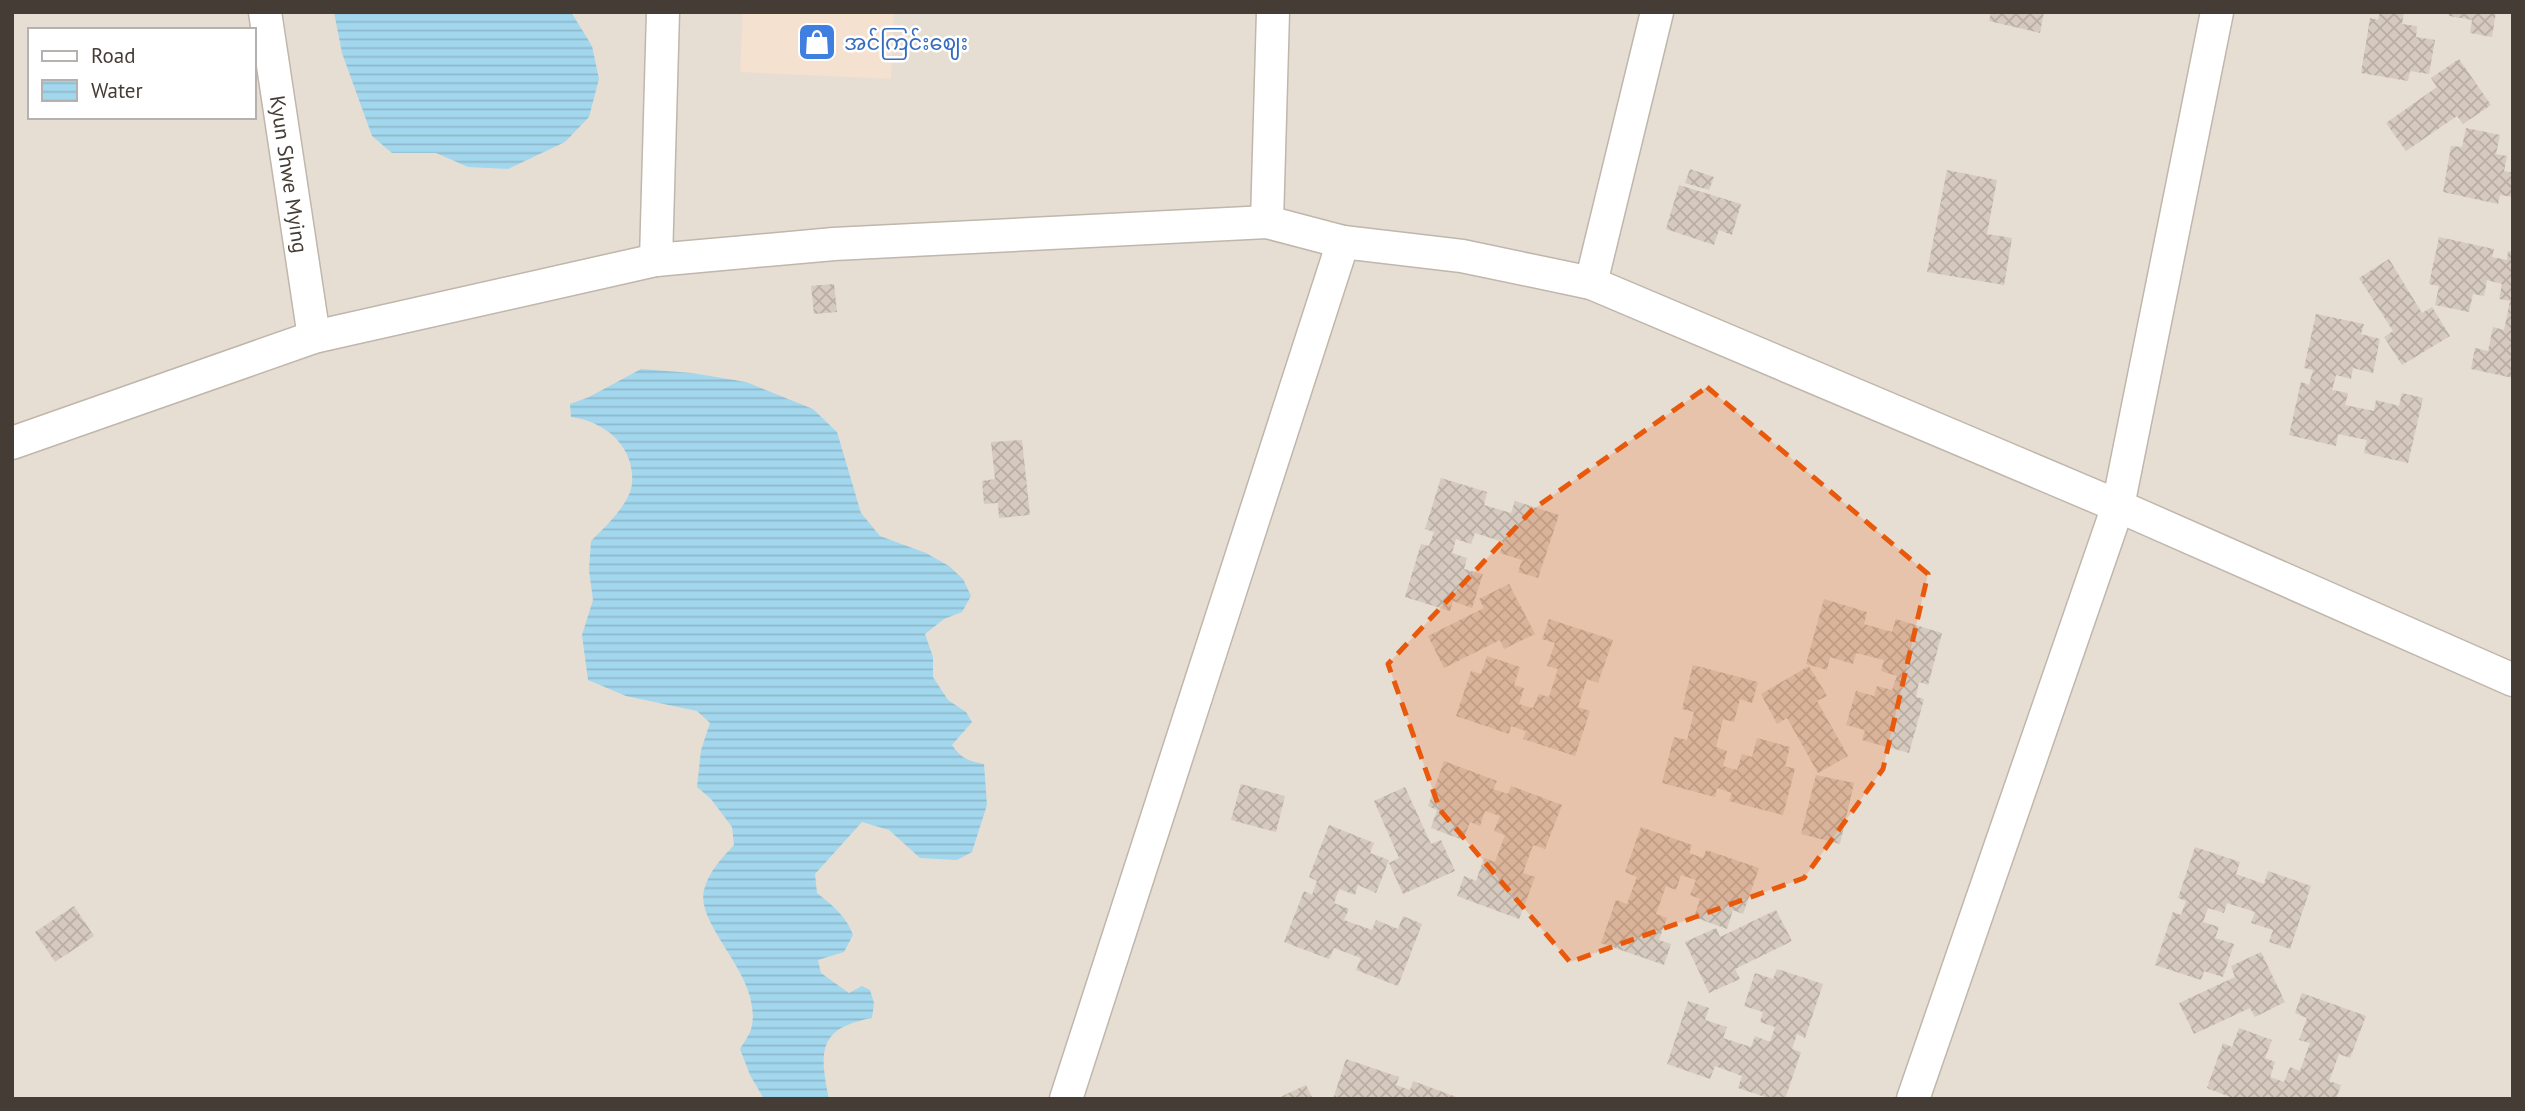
<svg xmlns="http://www.w3.org/2000/svg" width="2525" height="1111" viewBox="0 0 2525 1111" font-family="'PT Sans','Noto Sans Myanmar',sans-serif">
	<defs>
		<pattern id="water-rules" width="6" height="5" patternUnits="userSpaceOnUse" patternTransform="scale(1.75)"><rect width="6" height="5" fill="#a3d7ed"/><path d="M0 2.5h6" fill="none" stroke="#8eb9cc"/></pattern>
		<pattern id="building-cross-hatch" width="8" height="8" patternUnits="userSpaceOnUse" patternTransform="scale(1.75)"><rect width="8" height="8" fill="#d6cabe"/><path d="M0 0l8 8M0 8l8-8" fill="none" stroke="#b9aea4"/></pattern>
	</defs>
	<rect width="100%" height="100%" fill="#f2ede5"/>
	<path fill="#e6ded3" fill-rule="evenodd" d="M12,12H2513V1099H12ZM30,30H254V117H30Z"/>
	<path fill="#f4e1d0" d="M743,12H894L891,79L740,72Z"/>
	<path fill="url(#water-rules)" d="M334,12H571L592,46L599,79L589,117L565,142L508,169L468,167L436,153H392L372,136L342,53Z
		M641,369L692,373L746,382L813,409L837,432L861,513L880,536L926,553L949,566L963,579L971,596L962,612L944,619L925,634L933,657V677L948,700L966,712L972,722L952,745C961,758 968,761 984,764L987,805L972,852L957,860L920,858L889,830L862,822L815,874L817,893C832,905 847,917 853,935L844,952L818,960L821,973L849,993L862,986L870,990L874,1003L872,1018C818,1028 819,1051 829,1099H764L750,1075L740,1049C744,1042 751,1033 752,1025C761,975 695,926 704,890C709,871 722,858 734,845L732,827L711,799L697,787L701,750L710,723L697,711L626,696L588,680L582,635L593,600L589,570L591,541C604,528 631,503 632,483C635,446 604,421 571,417L570,404L589,397Z"/>
	<path fill="url(#building-cross-hatch)" d="M1991,12H2044L2040,33L1989,21Z
		M2380,12H2404L2402,24L2417,26L2416,37L2435,40L2429,74L2410,71L2408,81L2361,73L2370,18L2378,20Z
		M2449,12H2496L2492,37L2470,33L2472,20L2449,16Z
		M2459,59L2491,105L2463,124L2457,116L2406,151L2386,123L2437,87L2431,78Z
		M2466,128L2500,135L2496,154L2507,156L2504,171L2513,173V197L2500,195L2498,204L2443,192L2451,146L2462,147Z
		M1690,169L1714,177L1709,190L1685,183Z
		M1947,170L1997,180L1987,234L2012,238L2004,285L1927,272Z
		M1679,185L1741,204L1732,235L1719,230L1714,245L1666,229Z
		M2439,237L2494,249L2492,257L2507,260L2508,251L2513,252V378L2471,369L2475,348L2488,351L2493,327L2504,330L2510,301L2499,299L2502,284L2487,280L2484,296L2473,294L2469,312L2435,305L2439,286L2429,284Z
		M2389,259L2422,313L2432,307L2450,336L2402,365L2384,337L2393,331L2359,278Z
		M834,284L837,312L814,314L811,286Z
		M2316,314L2364,324L2361,334L2380,339L2373,373L2353,368L2351,379L2336,375L2332,390L2348,393L2345,405L2374,411L2376,400L2399,406L2402,393L2423,398L2408,463L2364,453L2367,440L2338,434L2336,446L2289,435L2301,382L2309,385L2313,370L2304,368Z
		M1022,440L1030,515L999,518L998,503L984,504L982,481L995,479L991,442Z
		M1441,478L1487,492L1484,505L1511,513L1515,501L1559,515L1538,578L1518,572L1522,560L1500,553L1503,542L1475,533L1471,544L1456,539L1452,553L1467,558L1464,569L1483,574L1472,608L1453,601L1450,611L1405,597L1421,544L1429,546L1434,532L1425,529Z
		M1509,584L1535,634L1504,649L1500,640L1444,668L1428,636L1484,608L1479,599Z
		M1824,599L1867,612L1864,624L1892,632L1896,619L1942,633L1928,685L1919,682L1916,697L1924,699L1909,753L1862,740L1865,730L1846,725L1856,691L1874,696L1877,686L1892,690L1897,676L1881,671L1884,660L1856,653L1853,664L1830,657L1827,670L1806,664Z
		M1549,619L1613,640L1598,683L1587,679L1578,707L1590,711L1575,756L1523,739L1526,731L1511,726L1509,734L1456,716L1471,671L1481,674L1487,656L1520,667L1514,685L1524,688L1519,704L1533,708L1539,694L1549,697L1558,669L1547,666L1555,643L1542,639Z
		M1693,665L1758,682L1752,703L1740,699L1734,722L1723,719L1716,747L1727,751L1723,766L1737,770L1742,754L1752,757L1757,738L1790,747L1785,766L1795,769L1783,815L1729,801L1732,793L1717,788L1715,797L1662,783L1674,737L1687,740L1694,712L1682,709Z
		M1809,666L1827,696L1817,701L1848,756L1818,773L1787,718L1777,724L1761,694Z
		M1444,761L1497,781L1493,789L1508,794L1511,786L1562,805L1545,849L1533,845L1523,873L1535,877L1519,919L1457,896L1464,876L1476,881L1484,858L1495,862L1505,835L1494,831L1500,816L1485,811L1480,826L1470,822L1463,840L1431,828L1437,810L1428,806Z
		M1816,775L1854,783L1840,844L1801,834Z
		M1241,784L1285,796L1276,832L1231,820Z
		M1405,787L1431,844L1441,840L1455,871L1403,894L1389,863L1399,858L1374,801Z
		M1329,825L1374,843L1370,853L1389,860L1376,893L1358,885L1355,895L1339,889L1334,903L1349,909L1344,920L1372,930L1376,920L1398,929L1403,916L1422,924L1398,986L1356,970L1361,958L1334,948L1329,959L1284,942L1304,891L1312,895L1317,881L1309,877Z
		M1641,827L1692,845L1689,853L1703,858L1706,850L1759,868L1743,914L1733,910L1727,929L1694,917L1700,899L1690,895L1696,880L1681,875L1676,890L1666,886L1656,914L1667,918L1659,940L1671,944L1664,965L1601,943L1616,900L1627,904L1637,877L1625,872Z
		M2195,847L2240,862L2236,874L2264,884L2268,871L2311,886L2290,949L2269,942L2273,930L2251,923L2255,912L2227,903L2224,913L2208,908L2203,922L2219,927L2215,938L2234,944L2223,977L2204,971L2201,980L2155,965L2173,912L2181,915L2186,901L2178,898Z
		M74,906L94,936L55,962L35,932Z
		M1776,910L1792,941L1735,969L1740,979L1709,993L1685,942L1716,928L1720,937Z
		M2261,952L2285,1002L2255,1017L2250,1008L2194,1034L2179,1003L2235,977L2231,966Z
		M1777,969L1823,984L1805,1038L1797,1034L1792,1049L1801,1052L1785,1099H1771L1738,1088L1742,1076L1715,1066L1710,1079L1667,1064L1688,1001L1709,1008L1705,1020L1727,1027L1723,1038L1751,1047L1755,1036L1770,1042L1775,1027L1760,1022L1763,1012L1744,1006L1755,973L1773,979Z
		M2302,993L2366,1016L2350,1058L2339,1054L2329,1081L2341,1085L2336,1099H2235L2207,1088L2223,1043L2232,1047L2239,1028L2272,1040L2265,1058L2275,1062L2270,1077L2284,1082L2290,1067L2300,1071L2310,1043L2299,1040L2307,1018L2295,1013Z
		M1346,1059L1399,1077L1396,1085L1410,1090L1413,1081L1462,1099H1333Z
		M1306,1085L1313,1099H1276Z"/>
	<g fill="none" stroke-linecap="round" stroke-linejoin="round">
		<defs>
			<g id="minor">
				<path id="s1" d="M265,12L314,337"/>
				<path d="M1267,222L1273,12"/>
				<path d="M656,260L663,12"/>
				<path d="M1591,283L1657,12"/>
				<path d="M12,443L314,337L656,260L834,244L1267,222L1343,242L1462,256L1591,283L2118,506L2513,680"/>
				<path d="M1066,1099L1343,242"/>
				<path d="M1913,1099L2118,506L2217,12"/>
			</g>
		</defs>
		<use href="#minor" stroke="#c0b6ab" stroke-width="35"/>
		<use href="#minor" stroke="#fff" stroke-width="32"/>
	</g>
	<path fill="#e8590c" fill-opacity="0.2" stroke="#e8590c" stroke-width="5" stroke-dasharray="14 9" stroke-linejoin="round" d="M1707,387L1928,574L1883,769L1804,878L1570,962L1440,810L1388,664L1532,510Z"/>
	<defs>
		<symbol id="shop-square" viewBox="-11 -11 22 22"><rect x="-9" y="-9" width="18" height="18" rx="4" fill="#3f7fe0" stroke="#fff"/><path d="M-5-2.5h2.3a2.7 3.5 0 0 1 5.4 0H5L5.5 6h-11ZM-1.5-2.5h3a1.5 2.3 0 0 0-3 0Z" fill="#fff"/></symbol>
	</defs>
	<g fill-rule="evenodd">
		<use href="#shop-square" x="795" y="20" width="44" height="44"/>
	</g>
	<g text-anchor="middle" dominant-baseline="central" stroke-width="5" stroke-linejoin="round" paint-order="stroke">
		<g font-size="21" fill="#366cbe" stroke="#fff" text-anchor="start">
			<text x="844" y="42">အင်ကြင်းဈေး</text>
		</g>
		<g font-size="21" fill="#443c35" stroke="#fff">
			<text stroke="none"><textPath href="#s1" startOffset="164">Kyun Shwe Mying</textPath></text>
		</g>
	</g>
	<rect width="2525" height="1111" fill="none" stroke="#443c35" stroke-width="28"/>
	<rect x="28" y="28" width="228" height="91" fill="#ffffff" stroke="#b4b1ae" stroke-width="2"/>
	<rect x="42" y="51" width="35" height="10" fill="#ffffff" stroke="#b4b1ae" stroke-width="2"/>
	<text x="91" y="63" font-size="21" fill="#443c35">Road</text>
	<rect x="42" y="80" width="35" height="21" fill="url(#water-rules)" stroke="#b4b1ae" stroke-width="2"/>
	<text x="91" y="98" font-size="21" fill="#443c35">Water</text>
</svg>
